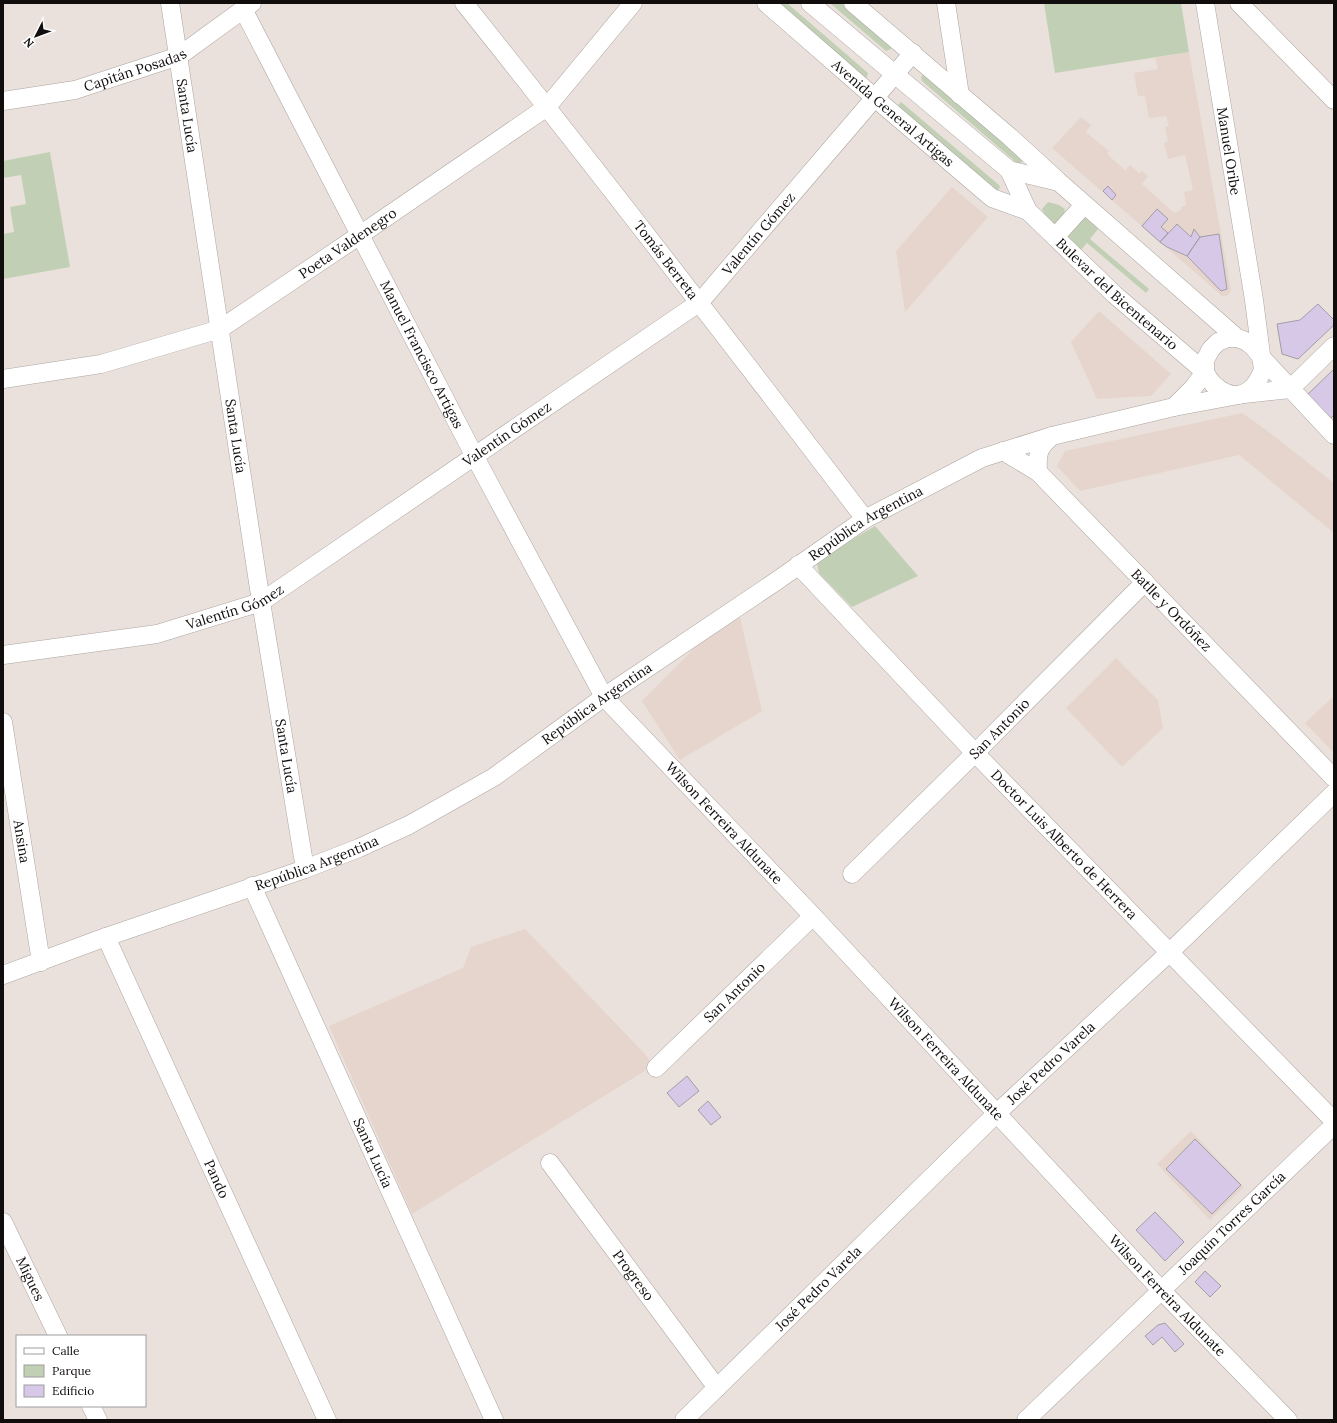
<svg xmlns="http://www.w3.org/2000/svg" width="1337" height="1423" viewBox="0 0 1337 1423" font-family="Lora,serif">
	<rect width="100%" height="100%" fill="#eae1dc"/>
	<path fill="#e6d5cc" d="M1189,52L1231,291L1227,296H1222L1052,148L1081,117L1091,125L1086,132L1109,151L1107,154L1125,170L1130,165L1139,173L1142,171L1148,176L1142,184L1174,213L1181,210V207L1186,206L1184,192L1193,190L1185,155L1168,159L1164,143L1168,141L1165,127L1169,126L1166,116L1149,118L1145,96H1138L1134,73L1158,69L1155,58Z
		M952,187L988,217L905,312L896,251Z
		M1099,311L1171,374L1151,396L1097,399L1071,342Z
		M1242,413L1265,429L1334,483V533L1239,455L1080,491L1057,466L1065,451Z
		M737,605L762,711L680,760L642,701Z
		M1116,658L1158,700L1163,728L1122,767L1066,708Z
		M1334,696V753L1305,723Z
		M525,929L645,1054L653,1066L412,1214L329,1026L463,968L471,947Z
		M1191,1131L1244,1187L1210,1220L1157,1164Z"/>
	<path fill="#c1d0b5" d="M776,3H787L868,73L867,77L865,78Z
		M830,3H842L891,45V49L886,51Z
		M1044,3H1181L1189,52L1055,73Z
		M924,74L1023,160L1022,162L1018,164L922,81L921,77Z
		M901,102L999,185L1000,187L997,192L898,107L899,104Z
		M50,152L70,267L3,279V234L14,232L10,207L26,204L21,175L3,178V161Z
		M1048,202L1059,205L1065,209L1064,213L1055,224H1051L1047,220L1042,209Z
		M1085,215L1097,225L1098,229L1090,239L1149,289L1146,293L1087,243L1080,251L1065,236Z
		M875,526L918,576L852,607L819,573L817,563L823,557Z"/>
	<path fill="#d7c8e7" stroke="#a19ea6" d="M1108,186L1116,195L1112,200L1103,191Z
		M1157,209L1168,219L1161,227L1168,233L1160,242L1142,226Z
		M1177,224L1191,237L1194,229L1200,237L1187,256L1167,247L1160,242Z
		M1219,234L1227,289L1221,291L1187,256L1200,237Z
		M1318,304L1334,320V325L1298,359L1282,354L1277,324L1300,320Z
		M1334,369V415L1330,419L1307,395Z
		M687,1076L699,1091L679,1107L667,1093Z
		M708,1101L721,1117L711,1125L698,1110Z
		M1195,1139L1241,1185L1212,1214L1166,1169Z
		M1155,1212L1184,1242L1165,1261L1136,1230Z
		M1205,1271L1221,1286L1210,1297L1195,1282Z
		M1165,1323L1184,1344L1175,1352L1162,1337L1153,1345L1145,1336L1158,1325Z"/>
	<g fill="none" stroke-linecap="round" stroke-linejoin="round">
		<defs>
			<g id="minor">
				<path id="s1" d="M170,3L261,602L305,869"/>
				<path id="s2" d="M464,3C600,173 733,346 865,519"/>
				<path id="s3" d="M766,3L875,98L992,198L1028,211"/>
				<path d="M810,3L1009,170L1059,182L1237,338C1249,341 1254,347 1261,357L1334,435"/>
				<path d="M853,3L1010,137L1057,180"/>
				<path d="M946,3L960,95"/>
				<path d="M1239,3L1334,100"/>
				<path id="s4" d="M243,9L475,457L604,697L813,916L1162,1291L1288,1420"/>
				<path id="s5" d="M3,101L75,90L179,56L252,3"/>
				<path id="s6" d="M1009,170L1028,211L1115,295L1205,372C1213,389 1236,405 1253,387C1258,382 1260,376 1263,370L1254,300L1205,3"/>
				<path d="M1055,237L1084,205"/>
				<path id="s7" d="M3,379L101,364L220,329L360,235L547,107L633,3"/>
				<path d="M1174,407L1193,388L1205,372V360L1211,349L1218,342L1228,338H1237"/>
				<path id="s8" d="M1052,436C1038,448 1037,453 1038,472L1334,778"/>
				<path d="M1003,451L1038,472"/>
				<path id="s9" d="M798,565L975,753L1334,1121"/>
				<path id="s10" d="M3,655L157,634L261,602L700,302L913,53"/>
				<path id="s11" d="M3,722L41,962"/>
				<path id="s12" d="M852,874L975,753L1145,582"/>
				<path id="s13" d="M252,886L494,1420"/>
				<path id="s14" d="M106,937L327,1420"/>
				<path id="s15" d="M3,975L106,937L305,869L359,848L409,825L494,777L604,697L775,582L865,519L982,458L1052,436L1174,407L1244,394L1290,389L1334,346"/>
				<path id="s16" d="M656,1068L813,916"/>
				<path id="s17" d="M550,1163L717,1388"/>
				<path id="s18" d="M3,1222L58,1336"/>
				<path d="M91,1406L98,1420"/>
				<path id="s19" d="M684,1420L997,1113L1170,952L1334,793"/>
				<path id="s20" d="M1026,1420L1334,1125"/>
			</g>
		</defs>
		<use href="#minor" stroke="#ada5a0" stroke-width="19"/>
		<use href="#minor" stroke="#fff" stroke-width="18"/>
	</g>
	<g text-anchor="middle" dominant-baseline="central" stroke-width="3.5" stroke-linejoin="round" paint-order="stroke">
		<g font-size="14" fill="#100d0c" stroke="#fff">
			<text stroke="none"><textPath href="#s5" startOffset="136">Capitán Posadas</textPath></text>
			<text stroke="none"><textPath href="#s3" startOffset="168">Avenida General Artigas</textPath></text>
			<text stroke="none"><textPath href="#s1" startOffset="114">Santa Lucía</textPath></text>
			<text transform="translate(1229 151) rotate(81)">Manuel Oribe</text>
			<text stroke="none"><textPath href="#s10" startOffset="886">Valentín Gómez</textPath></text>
			<text stroke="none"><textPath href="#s7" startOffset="377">Poeta Valdenegro</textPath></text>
			<text stroke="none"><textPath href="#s2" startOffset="327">Tomás Berreta</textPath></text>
			<text stroke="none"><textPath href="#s6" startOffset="167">Bulevar del Bicentenario</textPath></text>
			<text stroke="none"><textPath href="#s4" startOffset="389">Manuel Francisco Artigas</textPath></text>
			<text stroke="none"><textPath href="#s10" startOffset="562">Valentín Gómez</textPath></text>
			<text stroke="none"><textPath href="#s1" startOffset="438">Santa Lucía</textPath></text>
			<text stroke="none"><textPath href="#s15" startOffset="981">República Argentina</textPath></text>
			<text stroke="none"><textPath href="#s10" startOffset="238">Valentín Gómez</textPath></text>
			<text stroke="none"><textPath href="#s8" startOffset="233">Batlle y Ordóñez</textPath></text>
			<text stroke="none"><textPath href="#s15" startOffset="657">República Argentina</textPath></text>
			<text stroke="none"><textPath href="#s12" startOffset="207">San Antonio</textPath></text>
			<text stroke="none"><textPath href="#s1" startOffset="762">Santa Lucía</textPath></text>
			<text stroke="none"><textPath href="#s4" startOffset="951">Wilson Ferreira Aldunate</textPath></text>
			<text stroke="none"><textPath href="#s11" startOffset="121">Ansina</textPath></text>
			<text stroke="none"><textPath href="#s9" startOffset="386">Doctor Luis Alberto de Herrera</textPath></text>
			<text stroke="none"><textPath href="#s15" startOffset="333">República Argentina</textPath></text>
			<text stroke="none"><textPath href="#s16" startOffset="109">San Antonio</textPath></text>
			<text stroke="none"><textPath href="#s4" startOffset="1275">Wilson Ferreira Aldunate</textPath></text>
			<text stroke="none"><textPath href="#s19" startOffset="512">José Pedro Varela</textPath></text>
			<text stroke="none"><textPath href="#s13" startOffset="293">Santa Lucía</textPath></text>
			<text stroke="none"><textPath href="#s14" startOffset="266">Pando</textPath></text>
			<text stroke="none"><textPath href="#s20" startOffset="285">Joaquín Torres García</textPath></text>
			<text stroke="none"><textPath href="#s17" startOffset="140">Progreso</textPath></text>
			<text stroke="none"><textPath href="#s18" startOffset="63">Migues</textPath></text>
			<text stroke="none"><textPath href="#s19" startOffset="188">José Pedro Varela</textPath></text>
			<text stroke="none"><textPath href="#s4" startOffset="1599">Wilson Ferreira Aldunate</textPath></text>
		</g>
	</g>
	<rect width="1337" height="1423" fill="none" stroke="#100d0c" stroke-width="8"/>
	<rect x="16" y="1335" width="130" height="72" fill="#ffffff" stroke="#9f9e9e"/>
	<rect x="24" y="1348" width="20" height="6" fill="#ffffff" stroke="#9f9e9e"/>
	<text x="52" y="1355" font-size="12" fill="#100d0c">Calle</text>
	<rect x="24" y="1365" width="20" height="12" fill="#c1d0b5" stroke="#9f9e9e"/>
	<text x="52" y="1375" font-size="12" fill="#100d0c">Parque</text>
	<rect x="24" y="1385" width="20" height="12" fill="#d7c8e7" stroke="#9f9e9e"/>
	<text x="52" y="1395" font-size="12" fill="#100d0c">Edificio</text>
	<g transform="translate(36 36) rotate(228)" stroke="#ffffff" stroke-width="3" paint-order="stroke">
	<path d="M0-3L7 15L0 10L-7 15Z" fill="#100d0c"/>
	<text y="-6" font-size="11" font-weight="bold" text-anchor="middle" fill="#100d0c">N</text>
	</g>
</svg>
